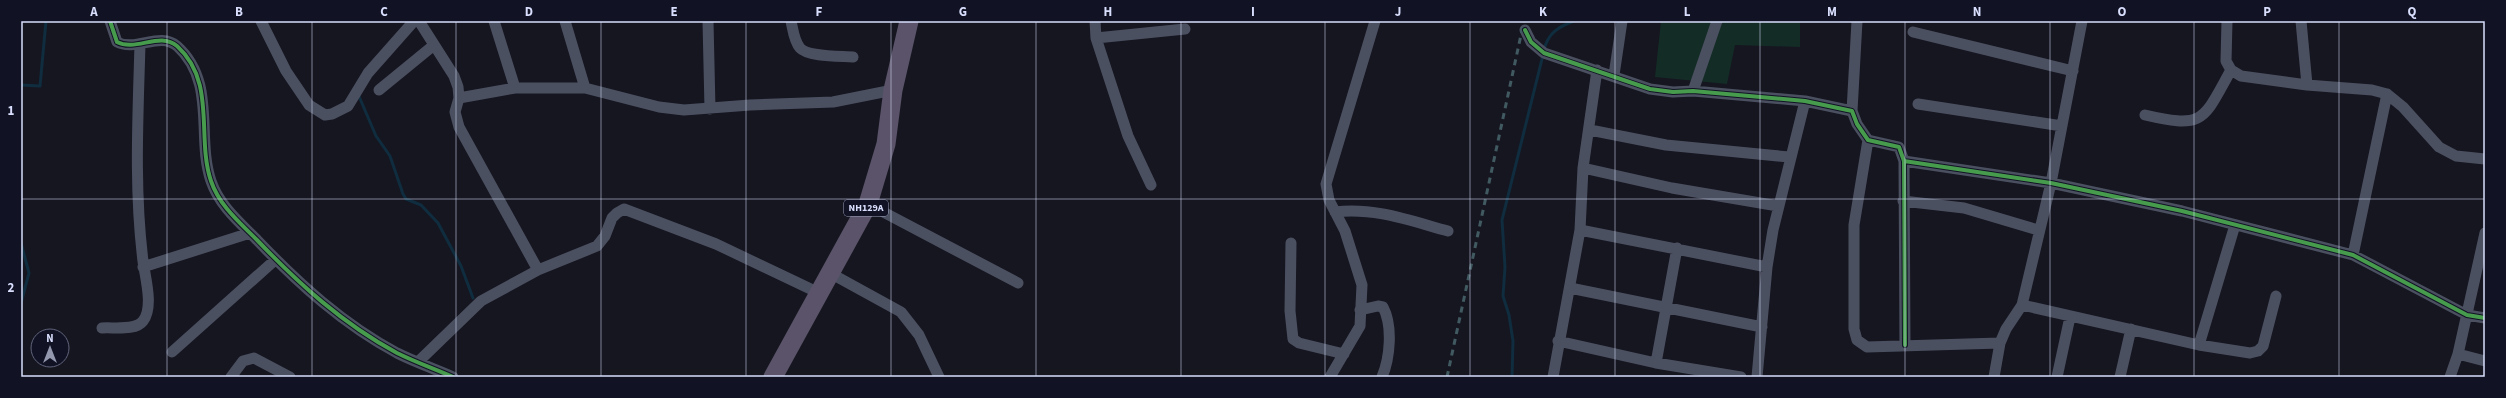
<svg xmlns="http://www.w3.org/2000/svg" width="2506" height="398" viewBox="0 0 2506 398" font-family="'Source Sans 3',sans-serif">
	<rect width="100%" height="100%" fill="#161620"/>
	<path fill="#142c26" d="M1661,21H1800V47L1735,45L1727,84L1655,77Z"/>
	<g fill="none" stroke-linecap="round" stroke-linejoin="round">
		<path stroke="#0f2d3e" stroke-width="3" d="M1544,50C1548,33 1558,27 1574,21
			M21,85L40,86L46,21
			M358,94L376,136L390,156L403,194L406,199L421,205L438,223L461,266L473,298
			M21,243L29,273L21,303
			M1512,377L1513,341L1509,315L1503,296L1505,267L1502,220L1543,55"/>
		<path stroke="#4b5061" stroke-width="11" d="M110,21L117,42C136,52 160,31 177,46C217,82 196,137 211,181C219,205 239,222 257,240C299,284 343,324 397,353C415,362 435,369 453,377
			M261,21L286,71L309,105L325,115L332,114L348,106L368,73L414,21
			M419,21L454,76L458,87L459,98L455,112L459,127L538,270
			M494,21L515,88
			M565,21L585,88
			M708,21L710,109
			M791,21C793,30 794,41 800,48C808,57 841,56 853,57
			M1095,21L1096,38L1128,136L1151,185
			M2227,21L2226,61L2231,70L2241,76L2307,85L2372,90L2387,94L2403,107L2439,147L2456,156L2485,159
			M2301,21L2307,85
			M1525,30L1531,42L1544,53L1650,89L1673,92L1693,91L1805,101L1852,111L1857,124L1868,140L1899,147L1904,161L1905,345
			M1913,32L2073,71
			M1096,38L1185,29
			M1614,75L1622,21
			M379,90L434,45
			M1693,91L1717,21
			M459,98L515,88H585L659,107L684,110L750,105L833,102L893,90
			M1918,104L2062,126
			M1852,111L1857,21
			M2145,115C2205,129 2203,120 2231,70
			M1590,130L1666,145L1789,157
			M1868,140L1854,225V329L1857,340L1867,347L2000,343
			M1904,161L2051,183L2182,211L2353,255L2467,315L2485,318
			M1583,168L1672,188L1778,206
			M1903,201L1964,208L2038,230
			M868,204L1018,283
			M1335,212C1374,207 1411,221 1448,231
			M1580,230L1767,267
			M1291,243L1290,311L1293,339L1299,343L1344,354
			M2353,255L2387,94
			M143,267L250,233
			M830,273L901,312L919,335L939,377
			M1570,288L1762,327
			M2022,305L2199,345L2250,353L2258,351L2263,346L2276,296
			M1360,310L1378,306L1383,307C1393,326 1390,358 1382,377
			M102,328C113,327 136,331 143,321C154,307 145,277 143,261C134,189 138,116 140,44
			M1558,341L1656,363L1741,377
			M2199,345L2235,225
			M172,352L275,260
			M2458,354L2485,361
			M419,361L481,301L538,270L597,246L605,236L612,218L617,213L624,209L716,244L819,293
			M1656,363L1677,248
			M231,377L243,361L254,358L290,377
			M1330,377L1360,326L1362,285L1345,231L1329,200L1326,184L1375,21
			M1553,377L1580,230L1583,168L1597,70
			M1757,377L1767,267L1773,230L1805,101
			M1994,377L2000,343L2006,329L2022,305L2051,183L2082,21
			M2057,377L2070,317
			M2120,377L2131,329
			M2450,377L2458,354L2485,233"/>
		<path stroke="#5a5369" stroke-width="19" d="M773,377L868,204L886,144L893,90L909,21"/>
		<path stroke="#415a61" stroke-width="3" stroke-dasharray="6 5" stroke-linecap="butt" d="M1447,377L1524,21"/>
		<defs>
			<path id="cycleway" d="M110,21L117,42C136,52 160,31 177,46C217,82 196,137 211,181C219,205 239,222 257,240C299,284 343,324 397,353C415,362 435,369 453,377
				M1525,30L1531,42L1544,53L1650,89L1673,92L1693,91L1805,101L1852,111L1857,124L1868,140L1899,147L1904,161L1905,345
				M1904,161L2051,183L2182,211L2353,255L2467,315L2485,318"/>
		</defs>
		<use href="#cycleway" stroke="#111325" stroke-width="6"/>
		<use href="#cycleway" stroke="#469c4c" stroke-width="4"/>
	</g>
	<path fill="none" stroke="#d8defc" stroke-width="1" stroke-opacity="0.55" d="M167,21V377M312,21V377M456,21V377M601,21V377M746,21V377M891,21V377M1036,21V377M1181,21V377M1325,21V377M1470,21V377M1615,21V377M1760,21V377M1905,21V377M2050,21V377M2194,21V377M2339,21V377M21,199H2485"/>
	<g text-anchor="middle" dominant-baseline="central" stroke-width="4" stroke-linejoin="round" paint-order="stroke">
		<rect fill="#111325" stroke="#9ca1bc" stroke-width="1" x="844" y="200" width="44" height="16" rx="3"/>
		<g font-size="10" font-weight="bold" fill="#d8defc">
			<text x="866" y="208">NH129A</text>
		</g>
	</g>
	<rect width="2506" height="398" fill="none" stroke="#111325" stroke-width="44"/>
	<g transform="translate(50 348)"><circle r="19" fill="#111325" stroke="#61647b"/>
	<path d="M0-3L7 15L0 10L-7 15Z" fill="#9498af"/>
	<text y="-6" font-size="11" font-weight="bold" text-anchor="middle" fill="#d8defc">N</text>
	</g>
	<rect x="22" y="22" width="2462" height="354" fill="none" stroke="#d8defc" stroke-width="1.5"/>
	<g font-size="13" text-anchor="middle" font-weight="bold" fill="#d8defc">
		<text x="94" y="16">A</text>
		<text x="239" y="16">B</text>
		<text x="384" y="16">C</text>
		<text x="529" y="16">D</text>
		<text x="674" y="16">E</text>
		<text x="819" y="16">F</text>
		<text x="963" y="16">G</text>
		<text x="1108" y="16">H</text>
		<text x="1253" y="16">I</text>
		<text x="1398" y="16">J</text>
		<text x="1543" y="16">K</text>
		<text x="1687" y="16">L</text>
		<text x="1832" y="16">M</text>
		<text x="1977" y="16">N</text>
		<text x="2122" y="16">O</text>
		<text x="2267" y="16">P</text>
		<text x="2412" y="16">Q</text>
		<text x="11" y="115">1</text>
		<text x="11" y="292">2</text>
	</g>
</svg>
